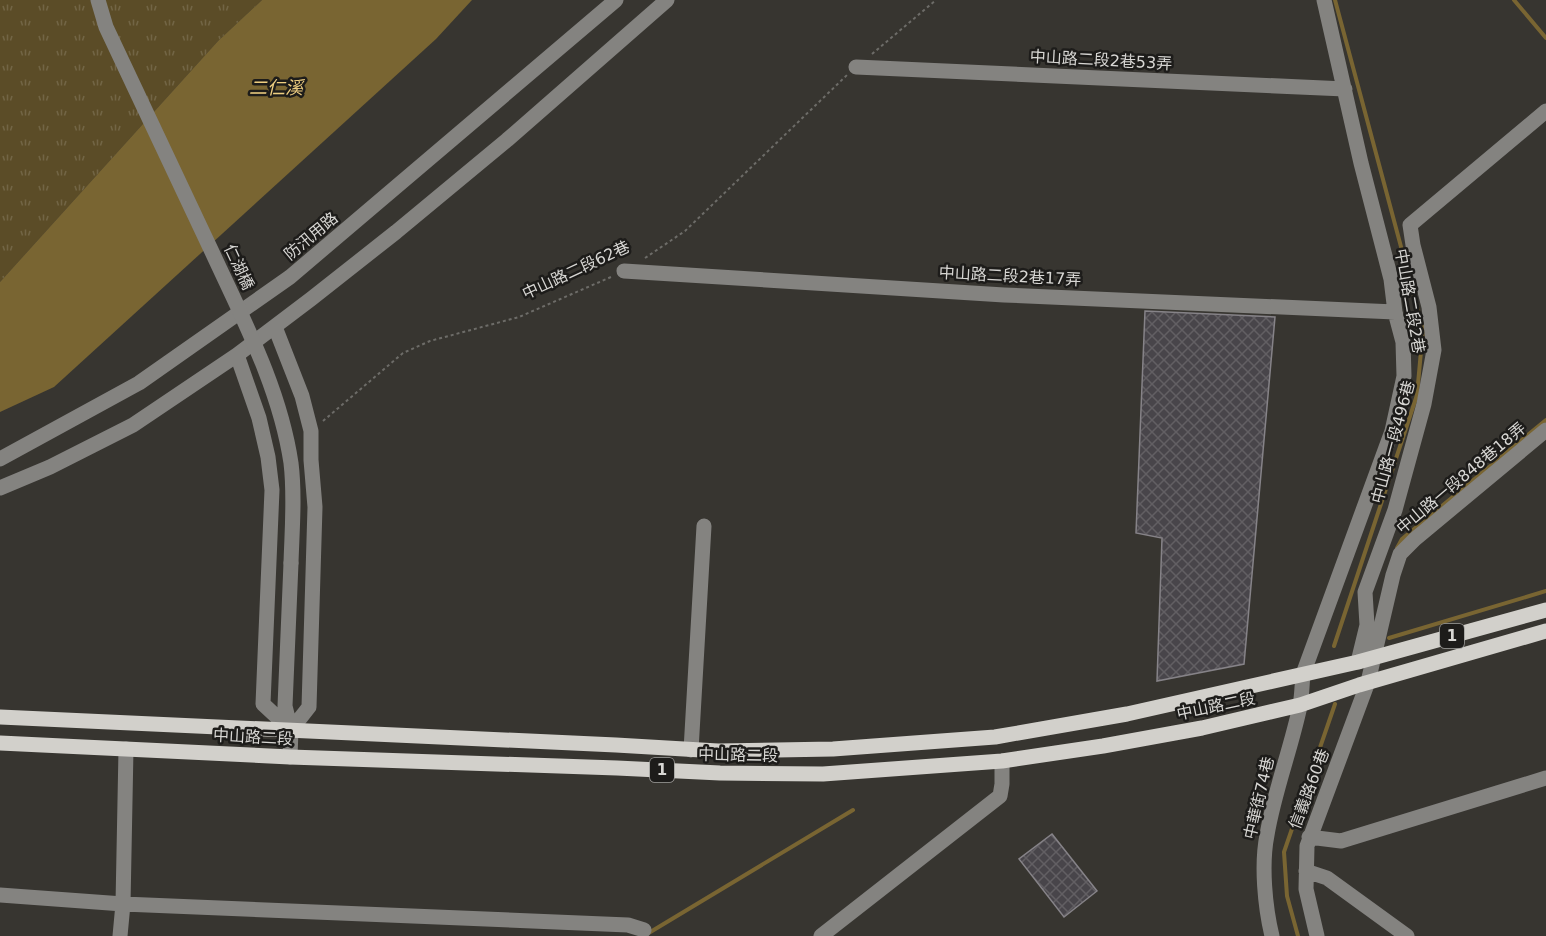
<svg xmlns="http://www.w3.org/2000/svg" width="1546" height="936" viewBox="0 0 1546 936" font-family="'DejaVu Sans','Noto Sans TC',sans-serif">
	<defs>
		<pattern id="grass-tufts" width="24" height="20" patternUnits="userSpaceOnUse" patternTransform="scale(1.5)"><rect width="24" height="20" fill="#5b4c27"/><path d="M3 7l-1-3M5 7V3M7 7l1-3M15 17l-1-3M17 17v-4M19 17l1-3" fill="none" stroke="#726545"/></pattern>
		<pattern id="building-cross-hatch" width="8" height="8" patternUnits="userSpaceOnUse" patternTransform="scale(1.5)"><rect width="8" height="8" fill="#48454a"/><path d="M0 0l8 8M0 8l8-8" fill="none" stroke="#625f63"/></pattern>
	</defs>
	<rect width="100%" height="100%" fill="#373530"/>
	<path fill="url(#grass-tufts)" d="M0,0H262L218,41L0,282Z"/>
	<path fill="#796532" d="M262,0H472L436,39L54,387L0,412V282L218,41Z"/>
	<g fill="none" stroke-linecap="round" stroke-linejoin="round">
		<path stroke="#796532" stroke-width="4" d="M1514,0L1546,38
			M1397,548L1402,539L1546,420
			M1389,638L1546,591
			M1334,646L1417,395L1423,329L1335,0
			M647,934L853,810
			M1298,936L1287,896L1284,852L1335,704"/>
	</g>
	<path fill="url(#building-cross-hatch)" stroke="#868388" stroke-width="1.5" d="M1145,311L1275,317L1244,664L1157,681L1162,538L1136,533Z
		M1052,834L1097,891L1064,917L1019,859Z"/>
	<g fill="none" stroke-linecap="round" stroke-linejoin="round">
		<path stroke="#6d6c68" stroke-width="2" stroke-dasharray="3 3" stroke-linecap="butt" d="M872,54L936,0
			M645,258L685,231L847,75
			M323,421L403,353L430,341L519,317L611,277"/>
		<path stroke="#848380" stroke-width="15" d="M856,67L1345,89
			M624,271L1004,295L1395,312
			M237,355L259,418L268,457L272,490L263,704L291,730L309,707L315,507L311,460V431L302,396L275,327
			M0,459L139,383L290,277L616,0
			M0,488L50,467L133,425L237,355L311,299L396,232L507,140L667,0
			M1358,662L1367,625L1365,592L1395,510L1424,404L1434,350L1429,307L1413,245L1410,225L1546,111
			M691,750L704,526
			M290,757L291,730L285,706L291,563
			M1309,837L1341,841L1546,778
			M1306,871L1327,878L1407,936
			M0,895L123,904L628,925L644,930
			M120,936L123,904L126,749
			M821,936L1000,796L1002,784V761
			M1272,936C1265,907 1261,865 1267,835C1274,792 1291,749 1300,706C1302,695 1302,684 1303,674L1392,431L1404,376L1403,342L1395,312L1391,279L1361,163L1324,0
			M1317,936L1306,889L1307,846L1368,682L1393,575L1400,554L1415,539L1546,430"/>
		<path stroke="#d2d0cb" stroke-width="15" d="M0,717L616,745L718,751L833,749L995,737L1127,714L1358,662L1546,610
			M0,743L290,757L617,768L720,773L823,774L1002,761L1103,746L1202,728L1300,705L1359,685L1546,631"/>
		<path stroke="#848380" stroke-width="15" d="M98,0L106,27C142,103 177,178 213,254C244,321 280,389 291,463C295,496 292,530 291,563"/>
	</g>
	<g text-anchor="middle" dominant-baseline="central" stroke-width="5" stroke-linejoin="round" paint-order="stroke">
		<g fill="#1d1c1a" stroke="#9f9e9c" stroke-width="1.5">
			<rect x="1440" y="624" width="24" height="24" rx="4.5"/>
			<rect x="650" y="758" width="24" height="24" rx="4.5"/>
		</g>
		<g font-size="15" font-weight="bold" fill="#d7d6d3">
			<text x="1452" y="636">1</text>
			<text x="662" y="770">1</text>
		</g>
		<g font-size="16" fill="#d7d6d3" stroke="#1d1c1a">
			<text transform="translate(1101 60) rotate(3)">中山路二段2巷53弄</text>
			<text transform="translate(311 236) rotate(-40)">防汛用路</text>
			<text transform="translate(239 267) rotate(65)">仁湖橋</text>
			<text transform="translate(576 270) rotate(-25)">中山路二段62巷</text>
			<text transform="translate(1010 276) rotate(3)">中山路二段2巷17弄</text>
			<text transform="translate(1410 301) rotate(80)">中山路二段2巷</text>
			<text transform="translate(1393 442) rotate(-75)">中山路一段496巷</text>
			<text transform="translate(1461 478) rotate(-40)">中山路一段848巷18弄</text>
			<text transform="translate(1216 706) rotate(-12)">中山路二段</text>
			<text transform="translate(253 737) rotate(3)">中山路二段</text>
			<text transform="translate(738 755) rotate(1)">中山路二段</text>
			<text transform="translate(1309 789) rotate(-69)">信義路60巷</text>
			<text transform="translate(1259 798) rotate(-77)">中華街74巷</text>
		</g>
		<g font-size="18" font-style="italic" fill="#eece80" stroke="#1d1c1a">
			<text x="276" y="87">二仁溪</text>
		</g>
	</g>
</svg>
